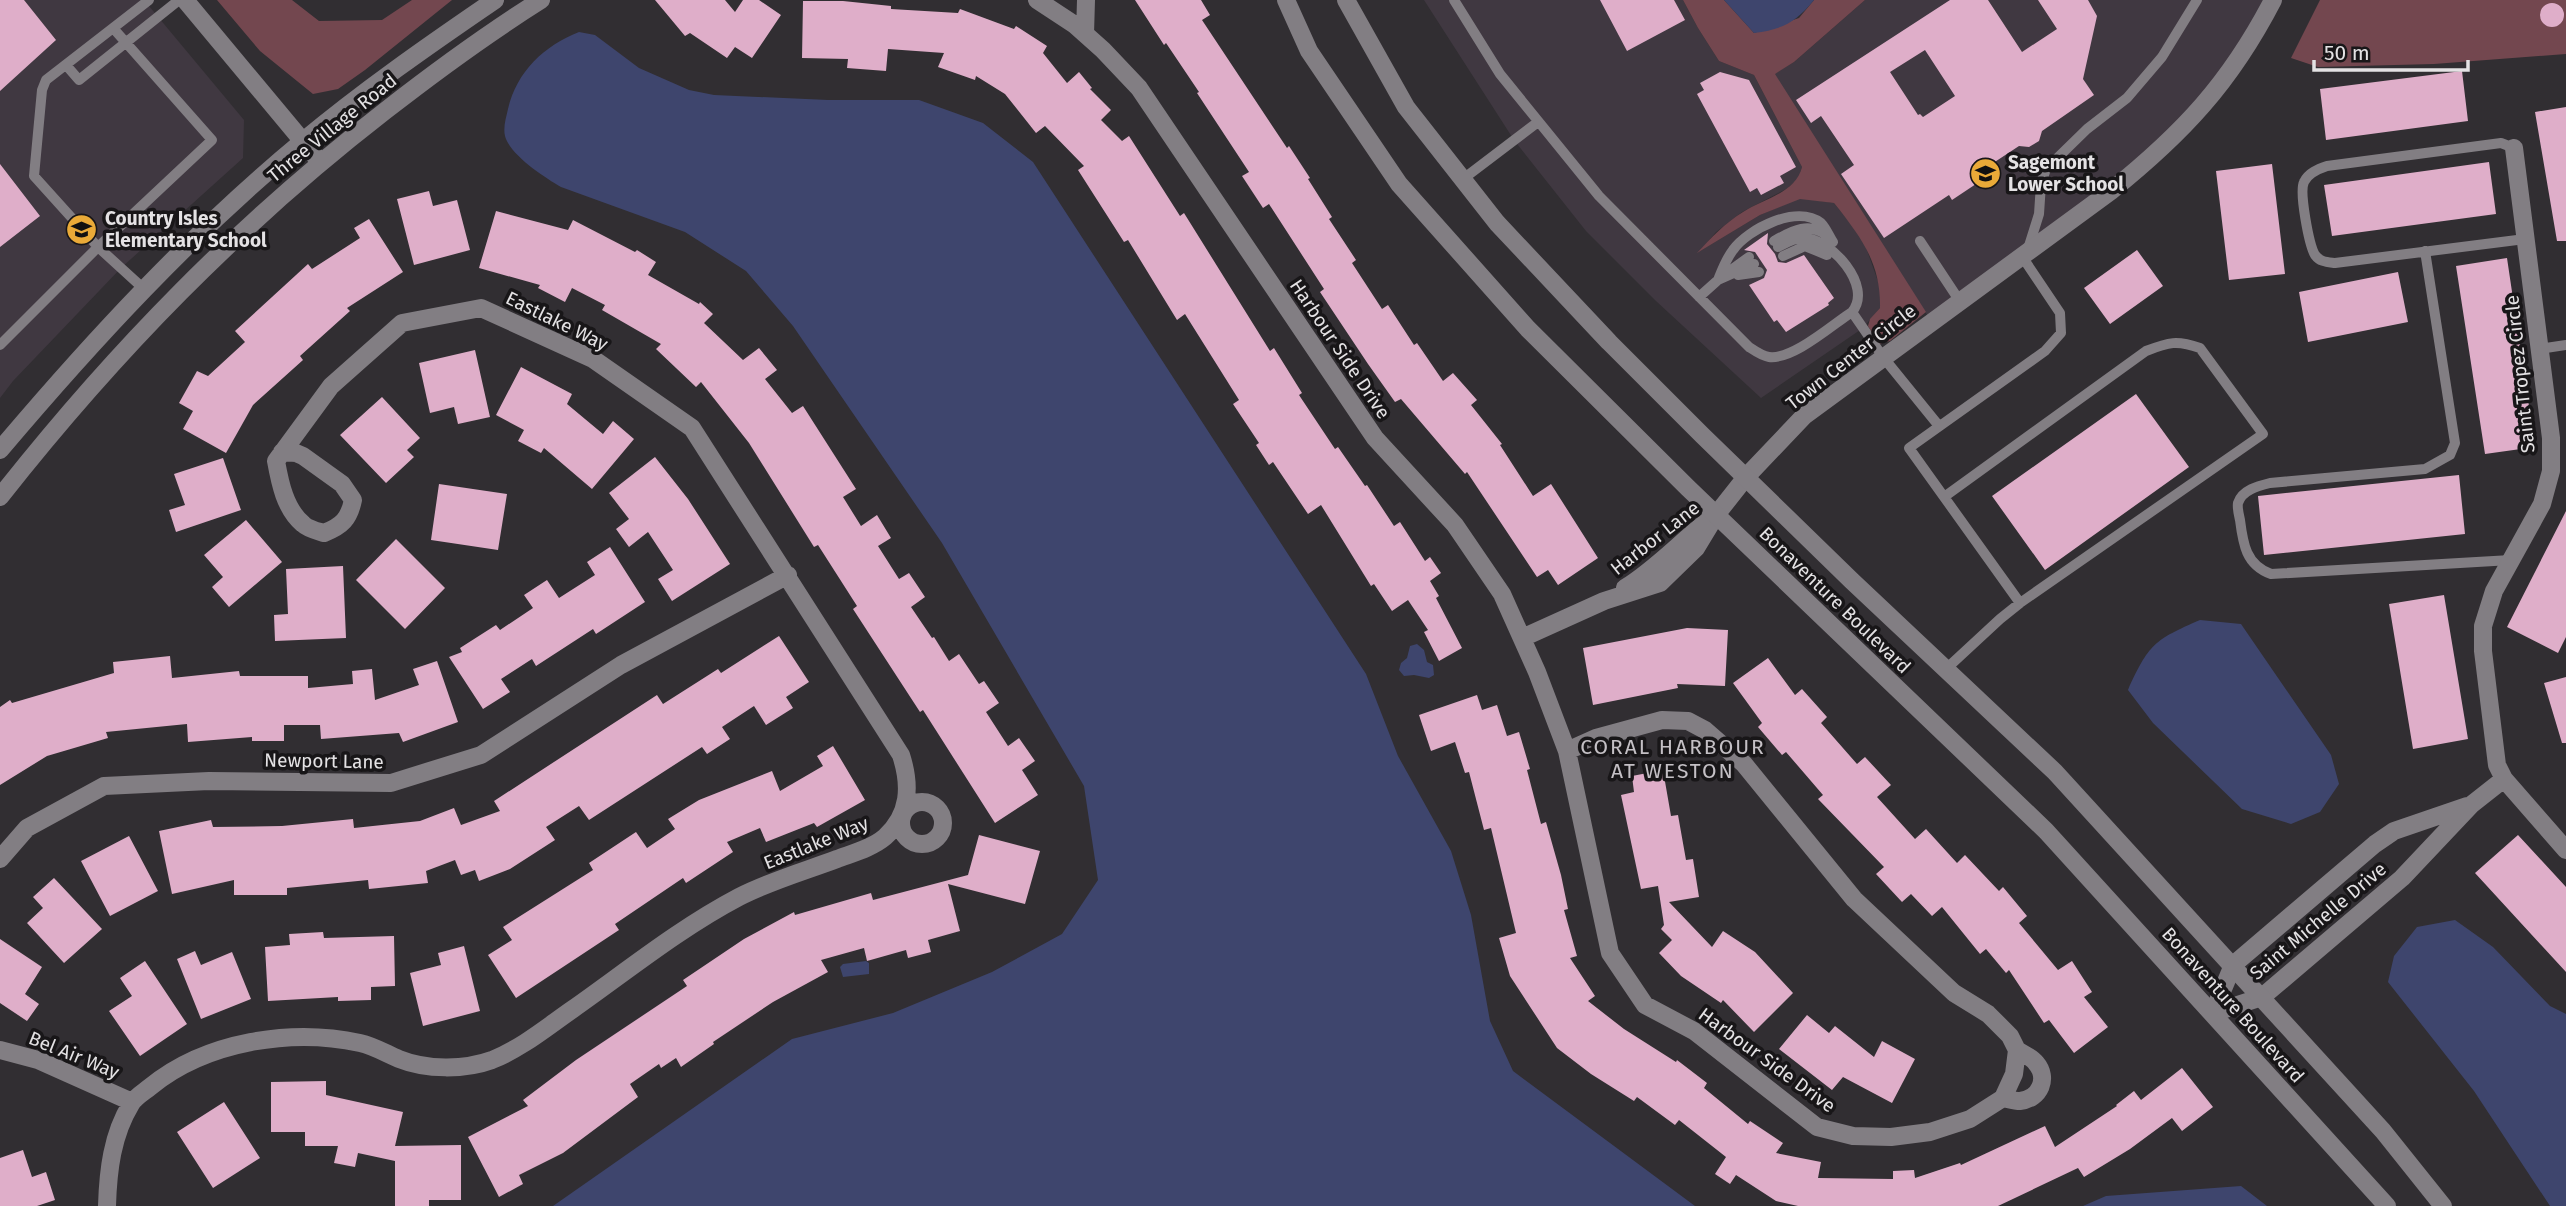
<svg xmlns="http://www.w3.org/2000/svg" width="2566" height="1206" viewBox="0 0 2566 1206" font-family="'Fira Sans',sans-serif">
	<rect width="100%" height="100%" fill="#312e32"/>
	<path fill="#403841" d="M0,0H144L244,120L243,158L121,268L13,381L0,398Z
		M1424,0H1683L1698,28L1719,61L1754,75L1802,167L1799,178L1788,188L1742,212L1716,232L1700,251L1760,215L1800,198L1834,203L1863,239L1880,287V308L1863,328L1761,398L1656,301L1586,231L1514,140Z
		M1865,0H2273L2195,115L1931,321L1774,74L1794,62Z"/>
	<path fill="#73474f" d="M217,0H292L319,21L382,20L412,0H452L365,70L338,89L313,94L260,51Z
		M1683,0H1724L1754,33L1799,18L1814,0H1865L1794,62L1775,74L1926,312L1890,341L1879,344L1868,326L1870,319L1880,308C1881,263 1861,237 1834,203L1800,199L1760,215L1697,253C1711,238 1725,223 1743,212C1763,199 1796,193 1802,167L1754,75L1719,61L1698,28Z
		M2320,0H2566V54L2434,64L2318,67L2291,58Z"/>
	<path fill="#3e456d" d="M1724,0H1814C1795,23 1783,29 1754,33Z
		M579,32L595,35L639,68L689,90L714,95L828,100H919L983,123L1033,162L1366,674L1398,756L1451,851L1471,915L1490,1021L1513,1071L1695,1206H553L792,1039L893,1013L992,972L1062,934L1098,880L1084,786L942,543L793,326L746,271L685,232L561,187C544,177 510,155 505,136C503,127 506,118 508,109C517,71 544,46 579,32Z
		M2200,620L2241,624L2331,755L2339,784L2320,812L2291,824L2242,809L2153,723L2128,690C2149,644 2154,640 2200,620Z
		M1417,644L1424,650L1427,662L1433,665L1434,675L1429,678L1414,675L1404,676L1399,670L1401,663L1407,658L1410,646Z
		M2455,920L2493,947L2550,1006L2566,1014V1206H2550L2474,1091L2388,982L2394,956L2417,927Z
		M866,961L869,963V974L843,977L840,967L843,964Z
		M2241,1186L2267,1206H2083L2106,1196Z"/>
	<path fill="#dfaec9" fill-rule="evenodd" d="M0,0H24L56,40L0,91Z
		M655,0H725L735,12L743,0H759L781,15L752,58L735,47L727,58L690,33L685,36Z
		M1135,0H1201L1210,15L1202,20L1287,148L1289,146L1310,178L1308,179L1332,217L1329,219L1356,260L1352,263L1382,309L1388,305L1414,345L1417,343L1443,381L1453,373L1477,400L1471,405L1502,444L1500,445L1533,496L1551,484L1598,558L1558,585L1548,570L1537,577L1467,472L1465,474L1401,399L1395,402L1368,364L1320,292L1324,289L1269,204L1263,208L1242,176L1249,172L1197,93L1199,92L1166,43L1164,45Z
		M1600,0H1674L1685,20L1627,51Z
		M1950,0H1988L2022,52L2057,29L2038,0H2088L2097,16L2083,79L2094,95L2042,131L2039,141L2029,147L2019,146L1972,177L1976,184L1952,200L1949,195L1884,238L1841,174L1854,165L1821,116L1811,123L1796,100ZM1925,50L1955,96L1923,117L1920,114L1918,115L1890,72Z
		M803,1H843L891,6V9L958,13L960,9L1014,29L1016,26L1047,46L1043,53L1067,83L1079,72L1092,88L1090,89L1111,110L1101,120L1122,141L1129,136L1180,216L1184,213L1270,351L1274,348L1302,393L1299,395L1335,449L1338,447L1365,486L1367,485L1394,526L1400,522L1425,561L1430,557L1441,573L1430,581L1439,596L1436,598L1462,648L1439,661L1424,632L1428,630L1408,600L1392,611L1374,584L1371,586L1321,505L1308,514L1273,462L1269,465L1256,445L1259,443L1233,404L1239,400L1185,314L1177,320L1128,240L1124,242L1078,170L1084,166L1045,126L1036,133L1005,94L976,76L975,80L938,67L944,53L888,49L886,71L847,68L848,59L802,58Z
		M2540 15a12 12 0 1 1 24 0a12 12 0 1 1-24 0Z
		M2462,71L2468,121L2326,140L2320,89Z
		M1720,72L1749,80L1796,167L1780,176L1784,183L1761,195L1757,188L1750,192L1697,94L1704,90L1700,83Z
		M2566,107V241H2557L2535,112Z
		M2489,162L2496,214L2332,236L2324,185Z
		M0,164L40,216L0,247Z
		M2272,164L2285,274L2229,280L2216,171Z
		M429,191L433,206L457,200L470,250L414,265L397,199Z
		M496,211L568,230L573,220L635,252L637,250L656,262L648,275L699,304L700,302L713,314L704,323L743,360L759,348L777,370L765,379L792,413L803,406L856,489L843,497L861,526L877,515L891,538L878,546L899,579L909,573L925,597L911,607L932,638L934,637L949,661L959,654L979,684L984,681L999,703L986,712L1008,746L1019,738L1035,761L1022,770L1038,795L995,823L923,710L920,712L853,609L857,606L818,545L814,547L749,443L701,382L696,387L656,349L661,344L602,310L605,305L572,288L565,302L538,288L540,285L479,268Z
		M369,219L403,272L347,308L350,311L300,356L303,360L253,405L226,453L183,429L193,411L179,403L197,371L208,376L245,342L235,331L308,264L312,269L360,238L354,228Z
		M1768,233L1767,244L1775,254L1778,262L1786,263L1804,255L1834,298L1828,303L1829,305L1786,332L1777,320L1774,322L1749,285L1764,278L1767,270L1755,252L1744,250Z
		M2137,250L2163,286L2110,324L2084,288Z
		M2507,258L2535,447L2485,454L2456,266Z
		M2398,272L2408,322L2308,342L2299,292Z
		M475,350L490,417L458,424L454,407L430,413L419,363Z
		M521,367L572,394L567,404L603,434L613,421L634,439L592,489L544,448L541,453L518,441L524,430L496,415Z
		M2136,394L2189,467L2045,570L1992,496Z
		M382,397L420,438L407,450L414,457L386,483L340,435Z
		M655,457L688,499L730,564L672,601L658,579L673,570L648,532L629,547L616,529L629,519L609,493Z
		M223,458L241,510L176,532L169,510L185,505L174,474Z
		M2459,475L2465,534L2264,555L2258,496Z
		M439,484L507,494L498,550L431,540Z
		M2566,511V637L2558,653L2507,627Z
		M246,520L282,562L229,607L212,587L223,577L204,555Z
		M396,539L445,588L405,629L356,580Z
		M610,547L645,602L596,634L593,629L536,666L532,659L501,679L510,692L483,709L449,657L462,652L460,648L496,625L500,630L533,608L524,595L547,580L559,598L595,575L587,562Z
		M343,566L346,638L275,641L274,615L288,614L286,569Z
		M2444,595L2468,739L2413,749L2389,604Z
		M1687,628L1728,630L1725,686L1677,684L1678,688L1593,705L1583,648Z
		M779,636L809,682L786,697L793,708L766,725L754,706L722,727L730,739L707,754L702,747L589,820L579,806L546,827L555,840L510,869L479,881L475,870L461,875L455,860L426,871L428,883L369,889L368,880L287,888V895H234V880L172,894L159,831L211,820L213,827L282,826L353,819L354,828L420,821L454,808L461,825L500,811L494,801L657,695L663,704L718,669L721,673Z
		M170,656L172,678L239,671L240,676H308V688L353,684L352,671L372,669L375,700L419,685L413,669L437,661L458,722L403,742L399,733L321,739L320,725H284V741H252V737L188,742L187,724L106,732L108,738L47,756L0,785V707L10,700L12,703L114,673L113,662Z
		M1768,658L1795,695L1802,689L1827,717L1821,723L1857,764L1865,757L1891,785L1877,797L1915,839L1926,829L1957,863L1965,855L1999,891L2003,887L2027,916L2019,923L2058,970L2072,961L2092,992L2084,997L2108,1027L2074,1053L2049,1020L2044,1023L2009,970L2006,973L1986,949L1980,954L1942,907L1932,916L1911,894L1902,902L1876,874L1884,867L1818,799L1823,795L1786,752L1782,755L1758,727L1762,723L1733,683Z
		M2566,677V743H2562L2544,683Z
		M1477,695L1482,710L1497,705L1507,736L1519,732L1530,769L1527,770L1541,824L1546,822L1561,875L1568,909L1564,910L1577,956L1570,958L1595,996L1588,1001L1624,1029L1676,1062L1677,1060L1707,1083L1704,1088L1748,1124L1750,1121L1783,1143L1776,1153L1821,1162L1818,1178L1893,1179V1171L1914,1170L1915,1178L1960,1163L1961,1165L2045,1126L2055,1147L2117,1106L2116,1105L2134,1091L2141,1100L2182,1068L2213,1107L2182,1131L2172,1118L2130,1149L2084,1177L2078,1168L1998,1206H1798L1776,1201L1736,1175L1730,1184L1715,1174L1726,1157L1679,1120L1675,1125L1637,1097L1634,1101L1591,1074L1557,1048L1510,976L1499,938L1516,933L1491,828L1484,830L1469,772L1465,773L1455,742L1431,751L1419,715Z
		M833,746L865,800L817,827L814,823L766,842L760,828L727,842L733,852L686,883L683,878L615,924L619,930L516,998L488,955L512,940L503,927L593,870L589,863L636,832L647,848L675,829L668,819L699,800L772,771L780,791L823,766L817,756Z
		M1663,770L1671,816L1678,815L1686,860L1693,859L1699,897L1669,902L1712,947L1723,931L1755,952L1793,993L1754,1032L1723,1000L1721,1003L1681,976L1659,953L1672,940L1661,929L1664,925L1658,886L1641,889L1621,795L1634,792L1632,776Z
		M979,835L1040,851L1025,904L948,884L960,931L928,940L931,952L908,958L906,950L867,961L864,948L821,960L828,972L773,1002L713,1042L714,1044L681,1067L676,1058L661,1068L659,1064L630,1084L638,1097L563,1153L519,1175L523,1184L499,1197L468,1137L528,1106L523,1100L576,1060L687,986L683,980L744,939L794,912L795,915L871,893L873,900L968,875Z
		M2518,835L2566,887V972L2475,873Z
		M129,836L158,891L110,916L81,861Z
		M54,878L102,929L64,963L27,923L43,908L33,897Z
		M323,932L324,938L394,936L395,986L371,987V1000L338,1001V997L268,1001L265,947L290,945L289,934Z
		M0,939L42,967L25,994L39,1004L27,1021L0,1003Z
		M464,946L480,1011L423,1026L410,973L441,965L438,953Z
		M195,951L201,965L232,952L251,999L201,1019L177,959Z
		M145,961L187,1024L140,1056L109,1011L132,996L120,978Z
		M1807,1015L1829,1033L1835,1026L1874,1057L1882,1041L1915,1059L1892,1103L1843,1077L1832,1090L1779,1049Z
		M326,1081V1095L403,1112L395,1146L461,1145V1200H429V1206H395V1161L358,1153L355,1167L334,1163L338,1146H305V1132H271V1082Z
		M224,1102L260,1158L213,1188L177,1132Z
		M23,1150L32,1177L46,1172L55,1200L37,1206H0V1158Z"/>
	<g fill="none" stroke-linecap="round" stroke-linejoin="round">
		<path stroke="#827e83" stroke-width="10" d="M1454,0L1500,74L1599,196L1749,347C1755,351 1762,356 1769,357C1793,360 1832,325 1852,312L1883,357L1939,426
			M66,65L79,80L179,0
			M2514,148L2501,143L2327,166C2318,169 2308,173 2304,182C2299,192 2309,245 2315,255C2320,262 2327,262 2335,263L2525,239
			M1463,179L1538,122
			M1774,241C1792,231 1809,221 1828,236
			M1920,241L1959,300
			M1778,247C1786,243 1795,237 1804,238C1830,238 1874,286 1852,312
			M2028,249L2039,214L2041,184L2046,169L2087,129L2127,98L2162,57L2197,0
			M2425,251L2455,443L2450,455L2425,469L2270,483C2258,486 2242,490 2238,503C2237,508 2239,515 2240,520C2243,544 2246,565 2271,574L2511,560
			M1783,256L1805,246L1827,255
			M1731,270L1749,257
			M1738,275L1759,272
			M1718,280C1722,270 1726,259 1733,250C1748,229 1797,204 1821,223C1826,228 1829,236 1833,242
			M144,289L98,247L34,176L42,90L46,80L149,0
			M1699,297L1718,280L1754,264
			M0,345L98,247L212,140L113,28
			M2539,349L2566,345
			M1944,497L2146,351C2169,342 2177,340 2200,348L2263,434L2020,603L2000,619L1946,669
			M2020,603L1909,448L2045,351L2061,333L2060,313L2021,255"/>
		<path stroke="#827e83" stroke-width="18" d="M1037,0L1075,25L1103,50L1139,88L1375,438L1455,525L1502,594L1537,672L1567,751
			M1085,34L1086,0
			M2514,148L2551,438V471L2542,504L2494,591L2483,626V651L2497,765L2504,779L2566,850
			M1625,588C1656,569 1680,542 1709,520
			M1522,638L1604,601L1660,583L1696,548L1716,515
			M1662,720L1688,721L1705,730L1744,764L1854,899L1954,993L1988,1014L2010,1036L2017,1050L2014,1074L2003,1098L1970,1119L1930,1132L1891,1137L1853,1136L1817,1127L1694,1031L1645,1005L1610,953L1567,751L1596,738Z
			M901 823a21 21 0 1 1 42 0a21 21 0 1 1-42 0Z
			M0,859L27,828L104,786L209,781L391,783L481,755L621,665L788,575
			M2213,1013L2262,997L2402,878L2471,805L2504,779
			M2213,1013L2233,965L2375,844L2394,831L2467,806
			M0,1050L38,1060L132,1102
			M2003,1098C2008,1099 2015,1101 2020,1101C2040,1099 2049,1078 2036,1063C2032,1057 2023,1054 2017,1050
			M107,1206C108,1171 112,1135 131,1104C135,1097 144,1092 150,1087C206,1041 292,1028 360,1043C374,1046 387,1054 399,1059C426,1070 465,1070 492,1060C522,1048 547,1027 573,1009C627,971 680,928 739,897C770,881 805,871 837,859C853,853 872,848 885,837C910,814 911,786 901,755L692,428L593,359L481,308L402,323L331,386L276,461C280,483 285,509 303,524C308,529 317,531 324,533C342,526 349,519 353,500L342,484L303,456L296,453L282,452"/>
		<path stroke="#827e83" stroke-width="18" d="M185,0L320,162
			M0,450C93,340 191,234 302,142C363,91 429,45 495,0
			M0,497C115,351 238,225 385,111C435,72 487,34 541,0
			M1716,515L1746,477L1804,416L2111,191C2183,133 2230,83 2273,0"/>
		<path stroke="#827e83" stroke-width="18" d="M1286,0L1309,51L1399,184L1528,329L1688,488L2046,831L2387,1206
			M1346,0L1406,107L1497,223L1609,342L1702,435L1852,581L2055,772L2383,1131L2443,1206"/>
	</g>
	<defs>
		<symbol id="school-disc" viewBox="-11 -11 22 22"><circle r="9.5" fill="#eaaa38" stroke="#181618"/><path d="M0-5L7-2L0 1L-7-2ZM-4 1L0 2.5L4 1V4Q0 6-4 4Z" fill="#111"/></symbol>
	</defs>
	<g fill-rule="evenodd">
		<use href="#school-disc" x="1968" y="156" width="35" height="35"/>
		<use href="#school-disc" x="64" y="212" width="35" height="35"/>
	</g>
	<g text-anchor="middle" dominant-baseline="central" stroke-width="7" stroke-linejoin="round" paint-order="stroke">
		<g font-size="19" fill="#e4e2e4" stroke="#181618">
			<text transform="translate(332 128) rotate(-39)">Three Village Road</text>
			<text transform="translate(557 321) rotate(26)">Eastlake Way</text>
			<text transform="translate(1340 349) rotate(56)">Harbour Side Drive</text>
			<text transform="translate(1851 357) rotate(-38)">Town Center Circle</text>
			<text transform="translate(2520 374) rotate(-96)">Saint Tropez Circle</text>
			<text transform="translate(1655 538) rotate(-38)">Harbor Lane</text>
			<text transform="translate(1835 600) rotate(44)">Bonaventure Boulevard</text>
			<text transform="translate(324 761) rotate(1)">Newport Lane</text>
			<text transform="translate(816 843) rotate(-22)">Eastlake Way</text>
			<text transform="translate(2318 921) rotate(-40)">Saint Michelle Drive</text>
			<text transform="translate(2233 1005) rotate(48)">Bonaventure Boulevard</text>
			<text transform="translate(74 1055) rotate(22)">Bel Air Way</text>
			<text transform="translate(1767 1060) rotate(36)">Harbour Side Drive</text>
		</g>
		<g font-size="19" font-weight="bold" fill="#e4e2e4" stroke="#181618" text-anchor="start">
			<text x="2008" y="162">Sagemont<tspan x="2008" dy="22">Lower School</tspan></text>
			<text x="105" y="218">Country Isles<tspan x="105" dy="22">Elementary School</tspan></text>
		</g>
		<g font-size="21" letter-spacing="2" fill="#c4c0c5" stroke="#181618">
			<text x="1673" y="747">CORAL HARBOUR<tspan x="1673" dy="24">AT WESTON</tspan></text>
		</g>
	</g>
	<path d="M2314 60v10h154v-10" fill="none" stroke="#e4e2e4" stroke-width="3.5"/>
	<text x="2324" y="60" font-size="21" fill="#e4e2e4" stroke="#181618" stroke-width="5" paint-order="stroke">50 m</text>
</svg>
